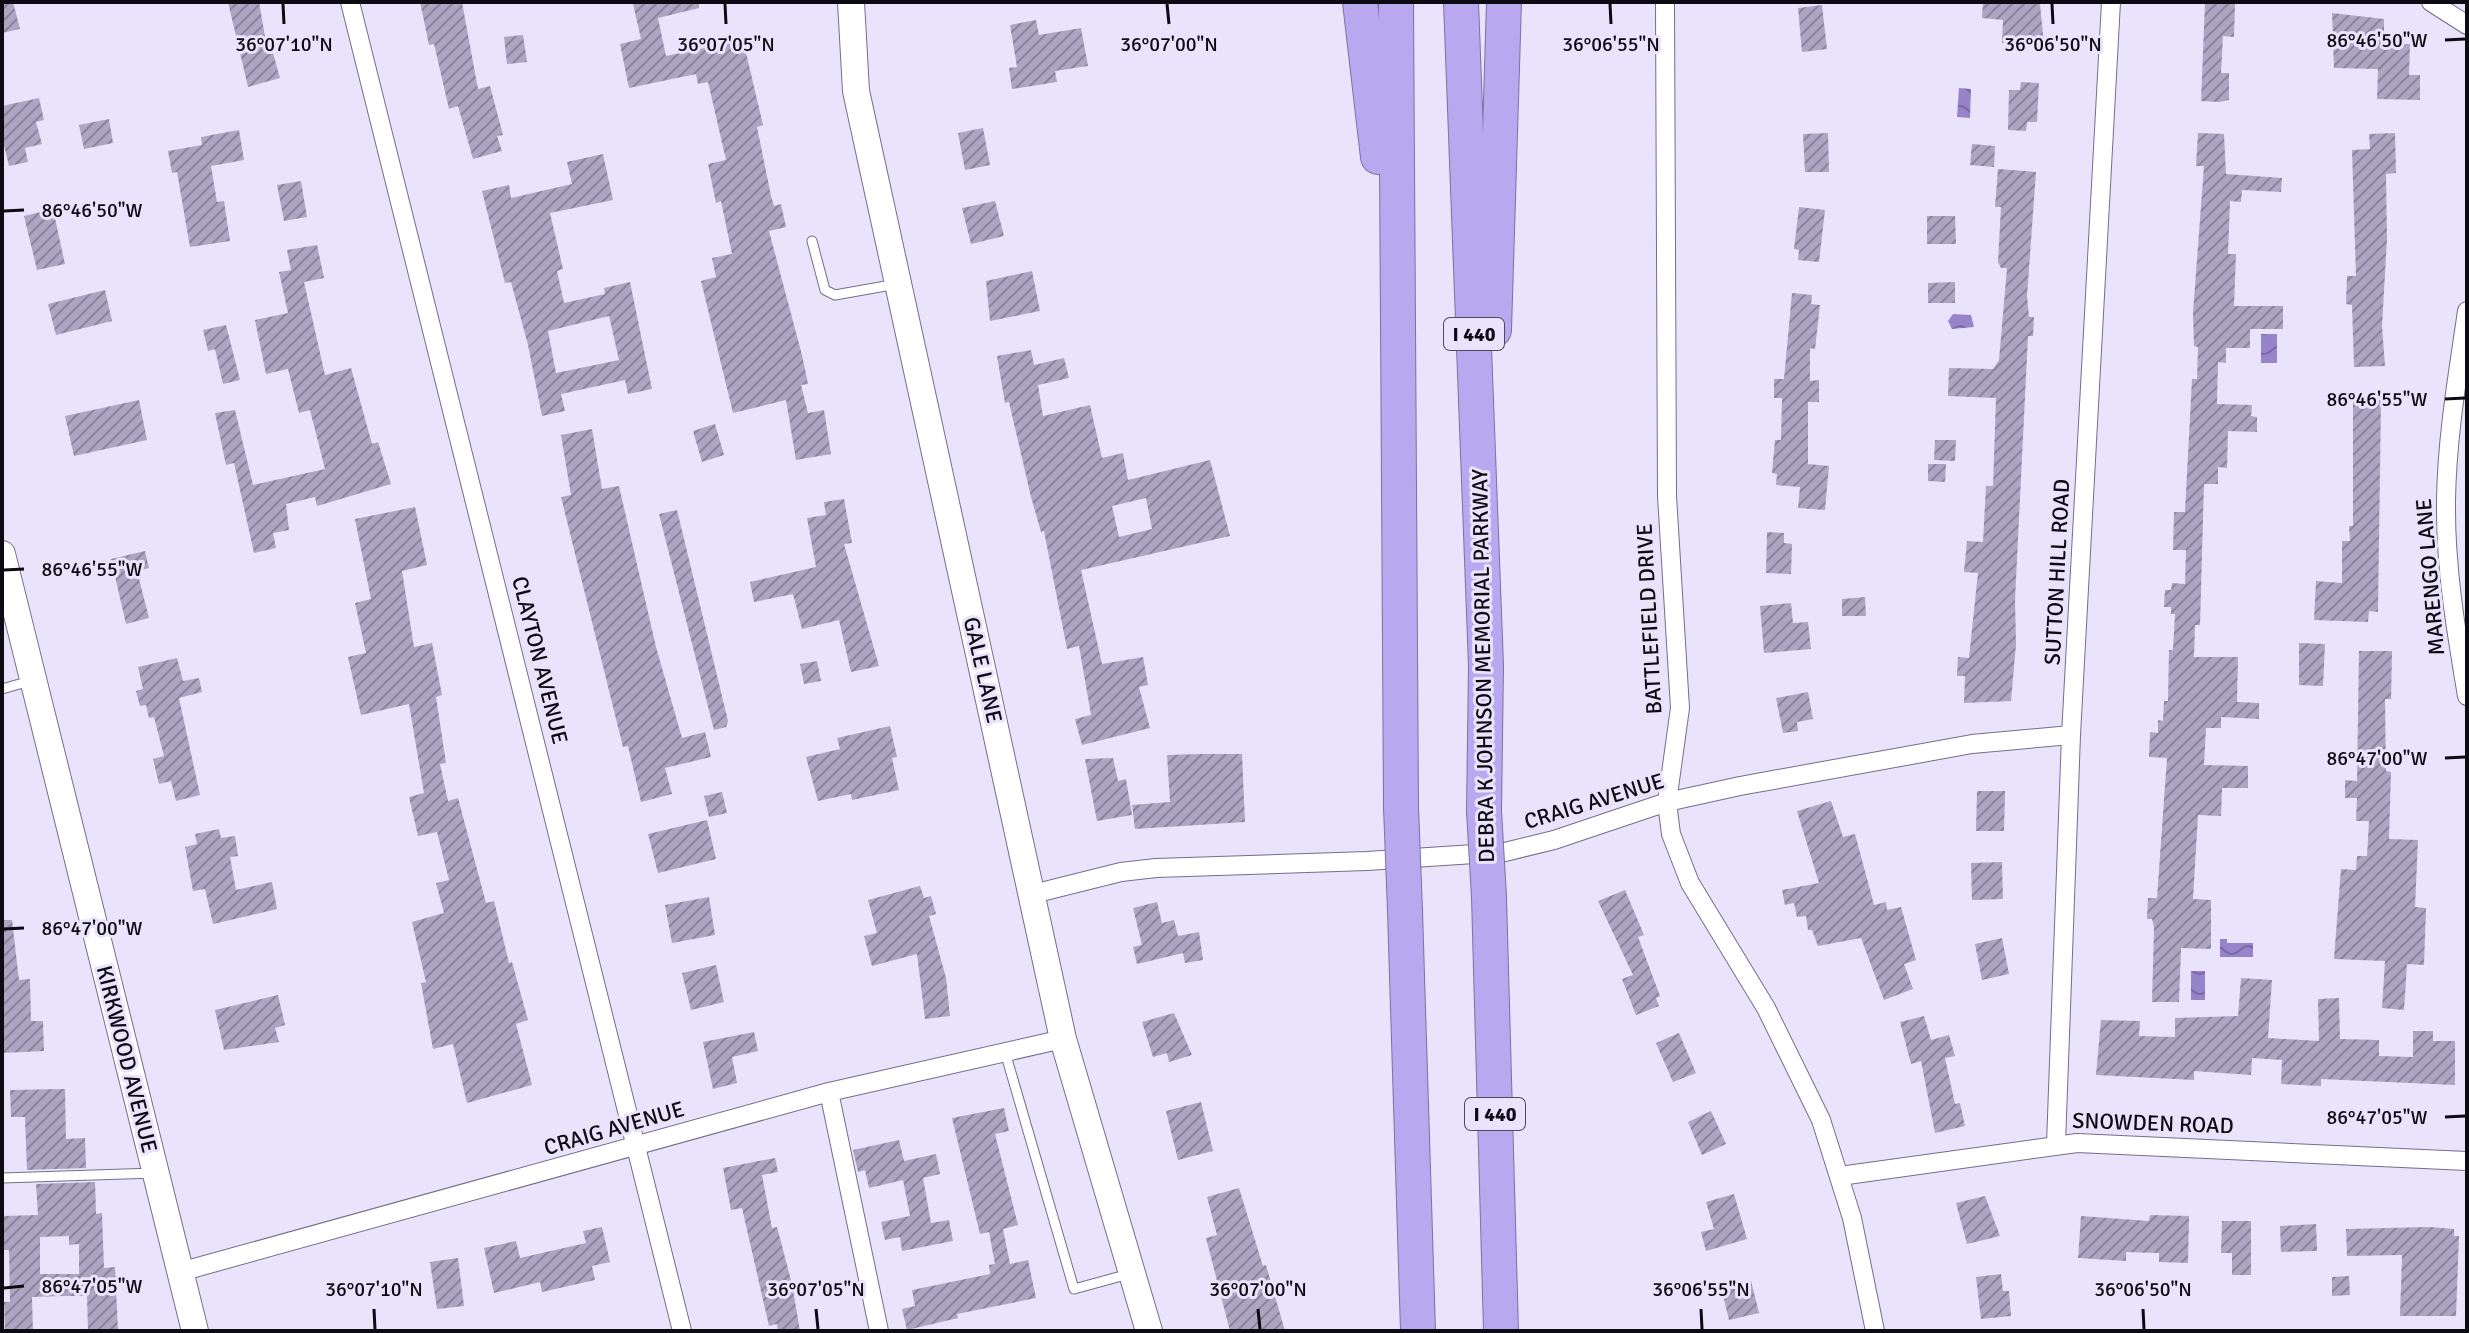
<svg xmlns="http://www.w3.org/2000/svg" width="2469" height="1333" viewBox="0 0 2469 1333" font-family="Signika,sans-serif">
	<defs>
		<pattern id="water-waves" width="16" height="10" patternUnits="userSpaceOnUse" patternTransform="scale(2)"><rect width="16" height="10" fill="#9684cb"/><path d="M0 5q4-4 8 0t8 0" fill="none" stroke="#796aa4"/></pattern>
		<pattern id="building-hatch" width="6" height="6" patternUnits="userSpaceOnUse" patternTransform="scale(2)"><rect width="6" height="6" fill="#aca6c2"/><path d="M-1 1l2-2M0 6l6-6M5 7l2-2" fill="none" stroke="#8a859c"/></pattern>
	</defs>
	<rect width="100%" height="100%" fill="#e9e4fc"/>
	<path fill="url(#water-waves)" d="M1959,88L1971,89L1970,118L1957,117Z
		M1953,314L1971,315L1974,327L1952,329L1948,321Z
		M2261,334H2277V363H2261Z
		M2220,939H2227V943H2253V957H2220Z
		M2191,971H2205V1000H2191Z"/>
	<path fill="url(#building-hatch)" fill-rule="evenodd" d="M2,2H13L20,29L2,33Z
		M228,2H259L267,48L271,46L280,78L248,87Z
		M420,2H462L478,89L490,86L503,135L497,136L502,151L473,159L458,106L449,109L434,44L429,45Z
		M645,2H699V8L658,18L666,56L743,40L763,125L757,127L771,196L774,206L781,204L786,227L769,231L802,355L808,384L801,385L808,413L824,410L831,454L796,460L786,400L733,413L701,281L716,277L712,258L732,254L721,201L716,203L708,164L726,160L708,82L698,84L696,74L629,88L620,44L641,39L633,4Z
		M1983,2L2040,4L2044,45L2002,43L2003,20L1982,18Z
		M2205,3L2235,4L2234,37L2223,36L2221,73H2229V100L2219,102L2201,101Z
		M1822,5L1827,49L1802,52L1798,8Z
		M2332,13L2384,19V32L2396,33V44H2410L2409,75H2420V100L2377,99L2378,69L2334,68Z
		M1036,20L1039,35L1081,28L1088,66L1055,71L1057,82L1012,89L1009,68L1017,67L1010,25Z
		M523,35L527,62L507,64L504,37Z
		M2021,82L2039,83L2037,122H2027L2026,131L2008,130L2009,90H2020Z
		M39,98L44,120L36,122L42,144L25,148L28,162L9,166L2,137V106Z
		M109,119L113,143L84,149L79,125Z
		M983,128L990,165L965,170L958,133Z
		M239,130L244,160L211,166L217,202L224,201L230,241L190,247L177,172L172,173L168,151L202,145L201,137Z
		M1828,133L1829,172H1805L1803,134Z
		M2198,133L2224,134L2226,174L2282,178L2281,192L2242,190L2241,202L2230,201L2228,254H2236L2234,306H2283V329H2250V348H2226V363L2218,362L2217,404L2252,405L2251,416L2257,417V432L2228,431L2227,468L2218,467V484H2204L2200,625H2195L2194,657H2238L2237,702L2259,703V719L2221,717V728H2206L2204,765L2248,766V788H2222L2221,816L2198,815L2193,899L2211,900V949L2181,948L2179,1002H2152L2154,927L2152,919H2147L2148,898H2157L2167,758L2149,757L2150,732L2158,733V720L2163,721L2164,701H2168L2169,650H2173L2175,614H2171V607H2164L2165,590H2171L2172,583L2185,584L2186,550H2173L2174,512H2185L2192,379H2197L2198,347L2194,346L2193,313L2204,166H2196Z
		M2395,133L2396,173L2386,174L2387,239L2382,326L2385,366L2354,367L2352,305L2346,304L2347,276H2356L2352,150L2370,149L2369,134Z
		M1972,144L1995,146L1994,167L1970,165Z
		M603,154L613,200L550,213L563,269L557,271L564,303L605,294L604,288L630,282L652,389L628,394L625,380L561,394L565,411L542,416L528,345L511,282L505,283L482,191L509,185L511,198L572,184L567,162ZM609,316L619,360L556,373L548,331Z
		M1998,169L2036,172L2027,296L2029,317H2034L2033,336H2028L2015,600L2016,644L2011,701L1964,703L1965,676H1957L1958,657L1969,658L1978,573L1964,572L1967,541L1983,542L1986,486H1993L1996,398L1948,396L1949,368L1993,369L1999,360L2007,268H2001L1998,262L2001,207H1995Z
		M301,181L307,217L284,221L277,185Z
		M995,201L1004,236L971,244L962,208Z
		M1799,207L1825,210L1819,262L1798,260L1799,250L1794,249Z
		M53,209L65,264L37,270L24,216Z
		M1927,216H1955L1956,244H1927Z
		M317,245L324,278L304,282L325,375L351,368L372,444L378,442L391,484L317,506L315,497L286,504L289,530L273,533L276,548L254,553L234,463L226,465L215,413L235,410L253,485L325,469L310,410L299,413L288,369L266,374L255,320L288,313L279,272L291,270L287,250Z
		M1032,271L1040,311L990,321L986,281Z
		M1955,282V303H1928V283Z
		M105,290L112,321L56,335L48,304Z
		M1792,293L1812,295L1811,304L1820,305L1815,349L1810,348V381L1819,380V402H1808V464L1829,466L1825,510L1798,508L1800,487L1776,485L1777,474L1772,473L1775,440H1781L1782,398H1774V379H1784Z
		M226,325L240,380L223,384L215,349L208,351L203,330Z
		M1031,350L1034,365L1064,358L1069,378L1038,385L1043,416L1090,405L1102,458L1123,453L1128,480L1210,460L1230,536L1081,570L1102,664L1143,657L1148,685L1139,687L1150,728L1082,745L1075,719L1091,715L1079,646L1067,649L1044,531L1041,532L1031,497L1009,402L1005,403L997,356ZM1146,498L1152,529L1119,537L1112,506Z
		M139,400L147,440L74,456L65,416Z
		M2381,400L2378,612L2369,611L2368,622L2314,620L2316,581L2342,583V541H2350L2349,526H2353V401Z
		M715,424L724,455L702,462L693,431Z
		M592,429L602,489L619,486L656,647L682,738L705,732L711,757L665,768L672,794L641,802L628,746L623,747L561,497L571,495L561,435Z
		M1935,440H1956L1955,461L1934,460Z
		M1928,464H1946L1945,482L1928,481Z
		M844,499L852,543L844,544L879,666L851,672L839,620L802,629L793,594L754,602L750,582L816,567L807,518L826,515L824,502Z
		M415,507L427,565L402,571L414,647L432,643L442,695L436,697L446,763L440,764L448,801L458,798L486,903L494,901L509,963L512,962L528,1020L516,1024L532,1085L467,1103L453,1044L433,1049L421,983L426,982L412,922L444,913L436,883L449,880L437,832L418,836L409,797L424,793L409,704L361,715L348,657L366,653L355,603L371,599L355,519Z
		M677,510L728,721L726,727L714,730L659,514Z
		M1767,532L1784,533V543L1792,544L1791,574L1766,573Z
		M145,551L149,568L137,571L149,618L126,624L111,559Z
		M1865,597L1866,616H1842V599Z
		M1791,603L1793,623L1808,622L1811,649L1764,653L1760,606Z
		M2299,643L2325,644L2323,686L2299,685Z
		M2359,651H2392L2391,699H2385L2386,771L2391,772L2389,839L2418,840L2415,907L2426,908L2424,965L2407,964L2404,1010L2382,1008L2385,961L2334,959L2341,869L2356,870L2357,856H2367L2369,821H2356L2357,798H2345V780L2357,781Z
		M177,658L183,681L199,678L202,692L179,698L200,795L176,801L171,781L159,784L153,759L164,756L154,717L149,718L146,705L140,706L136,691L143,689L138,667Z
		M817,661L821,681L804,684L800,664Z
		M1808,692L1813,719L1797,722L1798,731L1783,733L1776,698Z
		M890,726L897,757L892,758L899,790L852,800L851,794L818,801L806,757L840,749L837,738Z
		M1200,754H1242L1245,822L1135,829L1132,805L1170,802L1167,755Z
		M1113,758L1118,781L1126,779L1132,815L1097,821L1085,759Z
		M1977,791H2005L2004,831H1976Z
		M722,792L727,813L709,817L704,796Z
		M1831,801L1843,837L1855,834L1874,905L1886,902L1887,910L1901,907L1916,960L1904,964L1913,989L1884,1000L1861,938L1818,946L1812,930H1808L1806,916L1797,917L1794,903L1785,905L1782,890L1819,883L1797,811Z
		M707,820L716,859L658,873L648,834Z
		M219,829L221,838L235,836L238,856L230,857L236,890L272,882L277,909L213,924L205,889L193,891L185,847L197,844L195,834Z
		M2002,862L2003,899L1972,900L1971,863Z
		M920,886L924,898L931,896L936,914L929,916L946,978L950,1016L925,1019L917,954L872,966L864,936L877,933L868,900Z
		M1625,890L1644,935L1638,937L1660,996L1656,998L1659,1006L1636,1015L1622,979L1633,975L1598,901Z
		M709,897L715,935L672,943L665,905Z
		M1157,902L1162,923L1174,920L1178,936L1199,932L1203,960L1185,963L1183,953L1137,964L1133,947L1142,945L1133,908Z
		M2,920H12L19,980L30,979L31,1021H43L44,1051L2,1053Z
		M2002,938L2009,974L1982,980L1975,944Z
		M716,965L724,1002L691,1010L682,973Z
		M2241,978L2272,980L2268,1038L2319,1041L2318,999L2339,998L2340,1039L2379,1040V1056L2413,1057V1031H2433V1041H2455V1085L2321,1079V1086L2281,1084L2282,1060L2252,1058L2251,1075L2194,1071V1080L2096,1075L2101,1020L2140,1021L2139,1036L2175,1037V1018L2238,1016Z
		M278,995L285,1025L275,1028L279,1042L224,1050L215,1010Z
		M1174,1013L1192,1055L1169,1062L1167,1053L1153,1057L1142,1022Z
		M1924,1016L1931,1040L1949,1035L1955,1056L1945,1058L1955,1104L1960,1103L1965,1126L1935,1133L1921,1061L1911,1064L1900,1022Z
		M754,1032L758,1051L732,1057L737,1083L713,1089L703,1042Z
		M1679,1033L1696,1073L1673,1082L1656,1043Z
		M65,1089L66,1139L85,1138L86,1168L27,1170L25,1117H11L10,1090Z
		M1201,1102L1213,1151L1178,1160L1166,1111Z
		M1004,1108L1009,1131L995,1134L1018,1225L1003,1229L1010,1264L1028,1260L1036,1298L957,1314L958,1318L907,1330L902,1309L915,1306L912,1290L990,1274L989,1265L995,1264L989,1232L980,1234L952,1118Z
		M1711,1111L1726,1144L1702,1155L1688,1122Z
		M899,1140L904,1161L936,1154L940,1174L923,1178L931,1223L949,1220L953,1241L902,1251L900,1237L885,1240L881,1222L910,1216L903,1180L869,1188L865,1170L858,1172L853,1150Z
		M775,1158L778,1172L762,1175L772,1228L777,1227L792,1284L800,1331H778L777,1324L769,1326L742,1208L731,1210L723,1168Z
		M95,1182L96,1214L102,1213L104,1268L115,1267L118,1331H88L87,1296H61L32,1297L33,1331H5L4,1302H10L9,1250H4L3,1216L38,1215L36,1184ZM69,1236V1245L79,1244V1274H40V1237Z
		M1239,1188L1263,1266L1266,1265L1285,1331H1230L1206,1238L1217,1235L1207,1197Z
		M1734,1194L1747,1239L1706,1251L1701,1232L1714,1229L1706,1202Z
		M1985,1196L2000,1236L1967,1244L1956,1203Z
		M2150,1215L2189,1216L2188,1263L2159,1262V1253L2126,1252V1261L2078,1258L2081,1216L2149,1221Z
		M2222,1221H2251V1275H2232V1253H2221Z
		M2316,1224L2317,1251L2281,1252L2280,1226Z
		M602,1227L610,1262L592,1266L595,1280L542,1292L540,1282L494,1293L484,1248L516,1241L520,1258L586,1243L583,1231Z
		M2430,1227L2454,1229V1236H2459L2456,1316H2400L2402,1255L2347,1256L2346,1229Z
		M458,1258L464,1306L437,1309L430,1262Z
		M2001,1274L2003,1291H2009L2011,1316L1981,1319L1976,1277Z
		M2349,1276L2350,1295L2332,1296V1277Z
		M1751,1281L1759,1313L1729,1320L1721,1287Z"/>
	<g fill="none" stroke-linecap="round" stroke-linejoin="round">
		<defs>
			<path id="lane" d="M812,241L825,290L835,295L897,284
				M2,689L30,681
				M1005,1052L1074,1289L1129,1274
				M2,1178L155,1173"/>
			<path id="street" d="M350,2L682,1331
				M1665,2L1667,496L1680,708L1667,802L1671,834L1690,883L1766,1008L1821,1120L1852,1218L1875,1331
				M2431,2L2467,25
				M2467,311C2458,374 2447,436 2446,500C2445,566 2456,631 2467,696
				M1033,894L1121,872L1156,868L1367,861L1505,852L1554,840L1667,802L1740,786L1972,744L2071,735
				M829,1092L879,1331
				M2056,1144L2071,735L2111,2
				M1840,1176L2077,1143L2467,1161
				M180,1272L829,1092L1063,1039"/>
			<path id="secondary" d="M851,2L856,91L1063,1039L1149,1331
				M2,554L195,1331"/>
			<path id="highway" d="M1360,2L1378,157
				M1396,2L1401,807
				M1461,2L1486,666L1484,811
				M1494,330L1504,2
				M1489,897L1501,1331
				M1405,911L1418,1331"/>
		</defs>
		<use href="#lane" stroke="#746e88" stroke-width="11"/>
		<use href="#street" stroke="#746e88" stroke-width="20"/>
		<use href="#secondary" stroke="#746e88" stroke-width="28"/>
		<use href="#highway" stroke="#7c71a2" stroke-width="36"/>
		<use href="#lane" stroke="#fff" stroke-width="9"/>
		<use href="#street" stroke="#fff" stroke-width="18"/>
		<use href="#secondary" stroke="#fff" stroke-width="26"/>
		<use href="#highway" stroke="#b8a8ef" stroke-width="34"/>
		<defs>
			<path id="highway-bridge" d="M1401,807L1405,911
				M1484,811L1489,897"/>
		</defs>
		<use href="#highway-bridge" stroke="#7c71a2" stroke-width="36" stroke-linecap="butt"/>
		<use href="#highway-bridge" stroke="#b8a8ef" stroke-width="34"/>
	</g>
	<path fill="none" stroke="#0c0a13" stroke-width="3" d="M283,4L284,24M725,4L726,24M1167,4L1169,24M1610,4L1611,24M2052,4L2053,24M2445,40L2465,39M4,211L24,210M2445,399L2465,398M4,570L24,569M2445,758L2465,757M4,929L24,928M2445,1117L2465,1116M4,1288L24,1286M374,1309L375,1329M816,1309L818,1329M1258,1309L1260,1329M1701,1309L1702,1329M2143,1309L2144,1329"/>
	<g text-anchor="middle" dominant-baseline="central" stroke-width="6" stroke-linejoin="round" paint-order="stroke">
		<g fill="#e9e4fc" stroke="#4e4b59" stroke-width="2">
			<rect x="1444" y="318" width="60" height="32" rx="6"/>
			<rect x="1465" y="1098" width="60" height="32" rx="6"/>
		</g>
		<g font-size="20" font-weight="bold" fill="#0c0a13">
			<text x="1474" y="334">I 440</text>
			<text x="1495" y="1114">I 440</text>
		</g>
		<g font-size="22" fill="#0c0a13" stroke="#e9e4fc">
			<text transform="translate(2057 572) rotate(-87)">SUTTON HILL ROAD</text>
			<text transform="translate(2430 577) rotate(-95)">MARENGO LANE</text>
			<text transform="translate(1649 619) rotate(-93)">BATTLEFIELD DRIVE</text>
			<text transform="translate(540 660) rotate(76)">CLAYTON AVENUE</text>
			<text transform="translate(1483 666) rotate(-91)">DEBRA K JOHNSON MEMORIAL PARKWAY</text>
			<text transform="translate(983 670) rotate(77)">GALE LANE</text>
			<text transform="translate(1594 801) rotate(-17)">CRAIG AVENUE</text>
			<text transform="translate(127 1059) rotate(76)">KIRKWOOD AVENUE</text>
			<text transform="translate(2153 1123) rotate(2)">SNOWDEN ROAD</text>
			<text transform="translate(614 1128) rotate(-16)">CRAIG AVENUE</text>
		</g>
	</g>
	<g font-size="20" text-anchor="middle" fill="#0c0a13" stroke="#e9e4fc" stroke-width="6" stroke-linejoin="round" paint-order="stroke">
		<text x="2377" y="47">86°46'50"W</text>
		<text x="284" y="51">36°07'10"N</text>
		<text x="726" y="51">36°07'05"N</text>
		<text x="1169" y="51">36°07'00"N</text>
		<text x="1611" y="51">36°06'55"N</text>
		<text x="2053" y="51">36°06'50"N</text>
		<text x="92" y="217">86°46'50"W</text>
		<text x="2377" y="406">86°46'55"W</text>
		<text x="92" y="576">86°46'55"W</text>
		<text x="2377" y="765">86°47'00"W</text>
		<text x="92" y="935">86°47'00"W</text>
		<text x="2377" y="1124">86°47'05"W</text>
		<text x="92" y="1293">86°47'05"W</text>
		<text x="374" y="1296">36°07'10"N</text>
		<text x="816" y="1296">36°07'05"N</text>
		<text x="1258" y="1296">36°07'00"N</text>
		<text x="1701" y="1296">36°06'55"N</text>
		<text x="2143" y="1296">36°06'50"N</text>
	</g>
	<rect width="2469" height="1333" fill="none" stroke="#0c0a13" stroke-width="8"/>
</svg>
